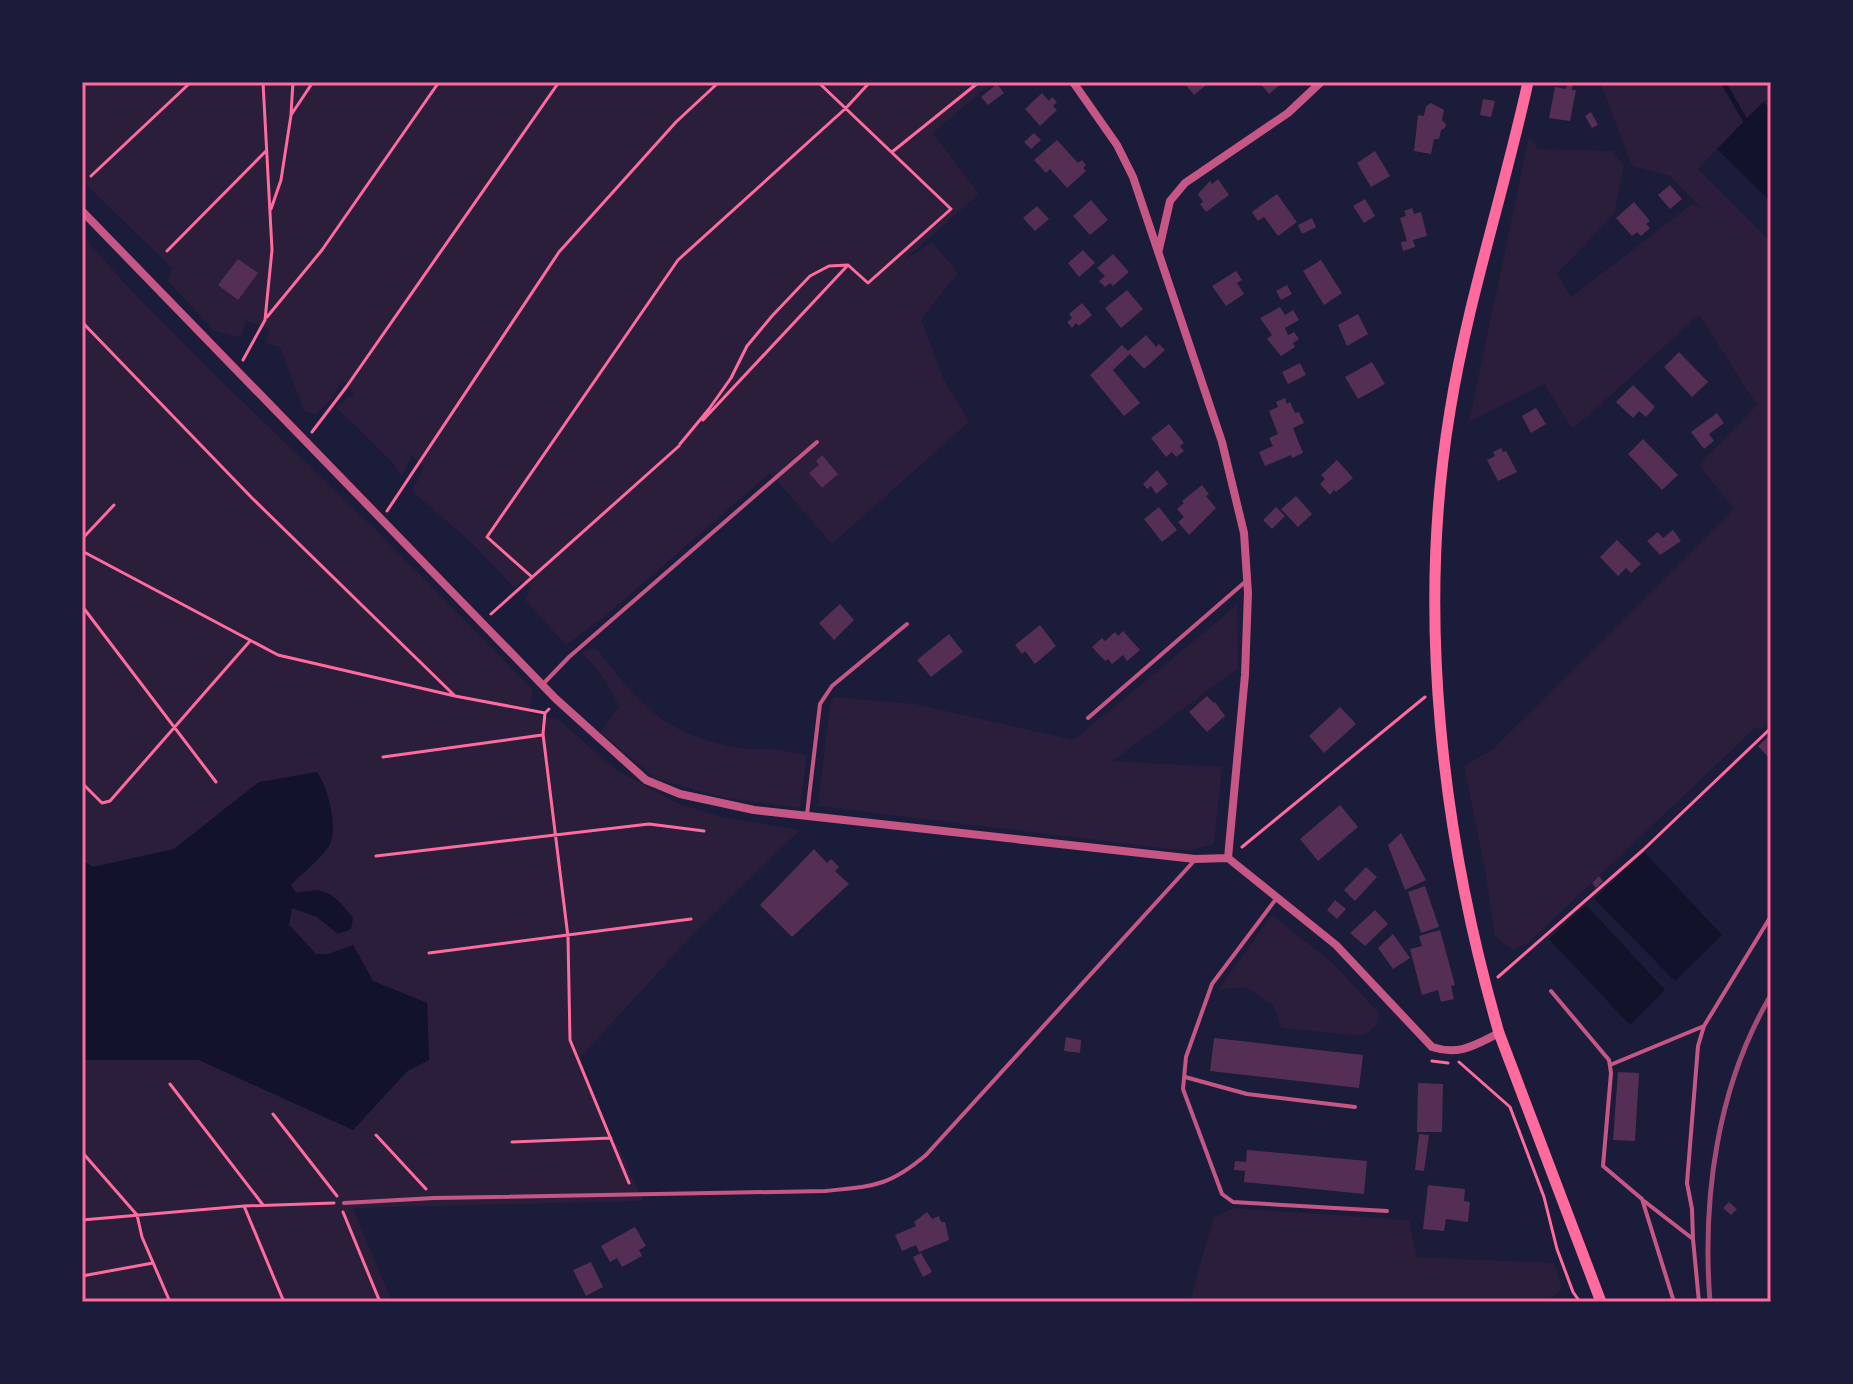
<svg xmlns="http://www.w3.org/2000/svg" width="1853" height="1384" viewBox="0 0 1853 1384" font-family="Overpass,sans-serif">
	<rect width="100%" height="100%" fill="#1b1b3a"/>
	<path fill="#2a1e3b" d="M82,82H993L933,133L979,194L903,261L932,242L958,273L921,319L943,378L969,422L832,544L770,473L604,617L566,645L525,600L531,586L521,581L514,588L475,546L412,491L424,467L412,456L402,476L394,464L336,407L354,393L342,380L330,401L316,414L304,411L280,347L266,343L270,329L246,321L241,337L214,331L168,281L172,268L82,181Z
		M1600,82H1771V98L1763,102L1698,169L1771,242V720L1762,729L1755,728L1528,943L1513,950L1495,936L1486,875L1464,766L1493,749L1734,509L1699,465L1757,405L1699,315L1589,415L1572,428L1544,384L1469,422L1529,137L1538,149L1613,151L1624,166L1614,214L1557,274L1571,297L1692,204L1701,208L1670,176L1632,166Z
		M82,235L129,288L217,377L376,530L533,690L529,713L559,720L615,769L679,804L722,817L800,830L694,933L580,1058L611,1138L619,1147L643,1201L353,1208L392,1302H82V1060H199L353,1130L408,1071L429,1060L427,1003L373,981L353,945L328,954H316L289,925L292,907L317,917L338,933L319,889L296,894L291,885L259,782L174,849L93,867L82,860Z
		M1237,605L1238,668L1113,761L1222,767L1214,844L1187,851L818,806L830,704L834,697L915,704L1074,740Z
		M596,648C641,705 663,734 739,748C749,750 760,748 770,749C782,750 795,753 807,755L800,808L720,797L655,778L600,732L619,707C610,685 597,668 581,652Z
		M1272,915L1335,965L1379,1013L1376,1026L1363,1036L1281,1028L1274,1006L1246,987L1218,990Z
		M1233,1208L1409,1220L1417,1257L1554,1263L1562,1289L1546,1302H1190L1213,1218Z"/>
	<path fill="#12122b" d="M1763,102L1771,110V202L1717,149Z
		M317,772C328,787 338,826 330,844C325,856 300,875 291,885L296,893C328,887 333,893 353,918L351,929L338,934L317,917L292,908L289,925L316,954H328L353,945L373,981L427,1003L429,1060L407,1071L353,1130L199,1060H82V860L93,867L174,849L259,782Z
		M1644,852L1722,935L1675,981L1594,899Z
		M1586,905L1665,990L1630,1025L1549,939Z"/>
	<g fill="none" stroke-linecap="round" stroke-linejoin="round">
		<path stroke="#12122b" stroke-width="5" d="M1723,82L1745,120"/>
	</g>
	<path fill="#542f53" d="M1187,82H1210L1194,95L1185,84Z
		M1259,82H1283L1269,94Z
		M1567,83L1573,84L1572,90H1576L1570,121L1549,118L1555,87L1566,89Z
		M997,84L1004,93L988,105L981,97Z
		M1042,93L1049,101L1052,97L1057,102L1053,106L1057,110L1040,126L1025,109Z
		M1483,99L1495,101L1491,117L1480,115Z
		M1431,103L1444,110L1442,120L1446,124L1445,128L1441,130L1439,139H1434L1431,154L1414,151L1418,115L1424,116L1426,106Z
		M1591,112L1598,125L1592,128L1585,116Z
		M1034,133L1041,140L1031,149L1024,142Z
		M1057,140L1078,163L1082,160L1086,165L1083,168L1086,171L1067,188L1050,169L1046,173L1034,160Z
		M1375,151L1390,176L1371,187L1357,163Z
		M1218,179L1229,195L1206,212L1200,204L1203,202L1198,194L1210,181L1212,184Z
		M1670,185L1682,199L1670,209L1658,195Z
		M1277,194L1297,222L1278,236L1264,217L1258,221L1252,212Z
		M1365,199L1375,216L1364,223L1353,206Z
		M1091,200L1108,220L1090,235L1073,216Z
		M1634,202L1650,221L1646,224L1650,228L1641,236L1637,232L1632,236L1616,218Z
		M1037,206L1049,219L1035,231L1023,218Z
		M1412,208L1414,214L1421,212L1427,236L1413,240L1415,247L1403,251L1401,242L1407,241L1400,218L1406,216L1404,211Z
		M1312,218L1316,227L1302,234L1298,225Z
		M1083,250L1095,263L1079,277L1068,263Z
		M1113,254L1129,272L1113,286L1110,283L1105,287L1099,281L1105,276L1097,268Z
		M238,259L258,273L238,300L218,285Z
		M1321,260L1342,293L1324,305L1303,271Z
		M1236,271L1242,280L1237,283L1244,294L1226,306L1212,286Z
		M1287,285L1292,294L1281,300L1276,291Z
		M1127,290L1143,309L1121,328L1105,308Z
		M1082,303L1092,315L1079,326L1076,323L1072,328L1067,322L1072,318L1069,314Z
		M1280,307L1285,315L1293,310L1299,320L1285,328L1288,335L1294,332L1299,339L1293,343L1295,347L1281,356L1267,339L1272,335L1260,318Z
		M1358,314L1368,334L1347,346L1338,325Z
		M1146,335L1156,347L1159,344L1165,350L1144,369L1130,354L1113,370L1140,403L1124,416L1090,375L1122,345L1128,351Z
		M1679,352L1708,382L1692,397L1664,367Z
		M1372,362L1385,384L1358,399L1345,377Z
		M1300,363L1306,375L1288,384L1282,372Z
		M1633,385L1655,407L1646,417L1639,411L1633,418L1616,402Z
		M1285,398L1287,404L1290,402L1295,413L1299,412L1304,423L1293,428L1303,453L1292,458L1291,455L1265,466L1259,452L1273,446L1269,438L1278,434L1269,411L1278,407L1276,402Z
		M1536,408L1546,424L1531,433L1522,416Z
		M1717,413L1724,423L1709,434L1714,441L1704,449L1691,432Z
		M1169,424L1184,443L1180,446L1184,451L1176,457L1172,452L1166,457L1151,438Z
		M1643,439L1678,475L1662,490L1628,454Z
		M1501,448L1503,452L1506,451L1517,472L1498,481L1487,460L1495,456L1493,452Z
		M822,455L838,474L822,488L809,473L819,465L816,461Z
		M1337,460L1353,478L1336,492L1334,490L1330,495L1320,484L1325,479L1321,475Z
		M1157,470L1168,484L1156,494L1151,486L1147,489L1143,484Z
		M1202,485L1209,494L1206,496L1216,508L1189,535L1178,522L1184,517L1177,509L1184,503L1182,501Z
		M1296,496L1312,514L1298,527L1281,509Z
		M1159,507L1177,530L1162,542L1144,519Z
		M1276,507L1285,516L1272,529L1263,520Z
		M1673,530L1681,541L1660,555L1647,541L1658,532L1663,538Z
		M1617,540L1641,564L1631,573L1626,568L1618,576L1600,557Z
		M840,604L854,620L834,640L819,623Z
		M1040,625L1056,646L1035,664L1025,651L1022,654L1015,645Z
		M1123,631L1140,650L1127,661L1123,655L1112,664L1108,659L1105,661L1092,647L1102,638L1105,641L1115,632L1118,636Z
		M949,634L963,652L931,677L917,660Z
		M1207,696L1214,703L1215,702L1225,716L1207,732L1189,712Z
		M1340,707L1356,724L1324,753L1309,736Z
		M1771,734V760L1758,746Z
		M1340,805L1358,827L1318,861L1300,839Z
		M1401,833L1426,880L1405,890L1388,845Z
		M814,849L827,863L831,859L839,867L835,871L849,884L792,937L760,905Z
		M1366,867L1377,877L1355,901L1344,890Z
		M1599,876L1603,881L1596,888L1592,883Z
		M1425,886L1439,927L1421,933L1408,892Z
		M1335,900L1346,909L1337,919L1327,910Z
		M1375,910L1388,924L1365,946L1350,933Z
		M1440,930L1455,985L1451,986L1454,999L1441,1002L1438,990L1422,995L1410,949L1422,946L1419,936Z
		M1393,934L1410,958L1393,969L1378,948Z
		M1066,1037L1081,1040L1080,1053L1064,1051Z
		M1214,1038L1363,1055L1359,1088L1210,1071Z
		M1618,1072L1639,1073L1635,1141L1613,1140Z
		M1418,1083L1443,1084L1442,1132H1417Z
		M1419,1134L1429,1135L1424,1171L1415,1170Z
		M1247,1150L1367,1161L1364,1194L1244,1182L1245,1171L1234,1170L1235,1161L1246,1162Z
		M1428,1185L1465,1189L1464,1201L1470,1202L1468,1222L1446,1219L1444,1231L1423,1229Z
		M1729,1202L1737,1209L1731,1215L1723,1208Z
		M927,1212L932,1219L939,1216L941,1222H945L949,1240L919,1252L916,1245L902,1251L895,1235L916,1226L914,1222Z
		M635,1227L646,1246L639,1250L642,1256L622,1267L617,1258L610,1262L601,1246Z
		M921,1253L932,1272L923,1277L913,1257Z
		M591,1262L603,1287L586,1296L573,1270Z"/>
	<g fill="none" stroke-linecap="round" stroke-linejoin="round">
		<path stroke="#ff6b9d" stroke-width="3" d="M291,114L293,82
			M892,152L979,82
			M91,176L191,82
			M271,209L281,180L291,115L313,82
			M167,251L266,151
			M267,317L322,250L439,82
			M82,322L252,498L455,696
			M243,360L265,320L272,250L263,82
			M703,420L848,265
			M312,432L347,386L559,82
			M680,444L709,409L731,378L747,346L772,316L810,276L829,266L848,265L868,283L951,209L818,82
			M387,511L559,252L676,122L719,82
			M82,539L114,505
			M82,551L278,655L455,696L545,713L549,709
			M532,577L487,537L678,260L846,108L870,82
			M82,606L216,782
			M491,614L679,446
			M545,713L543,734L568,937L570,1040L629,1183
			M383,757L542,735
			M82,783L102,803L110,801L250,641
			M1242,847L1425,697
			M376,856L649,824L704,831
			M429,953L691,919
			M1498,977L1643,850L1771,728
			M1432,1061L1448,1063
			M1459,1062L1510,1107L1544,1197L1557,1249L1573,1292L1580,1302
			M170,1084L263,1205
			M273,1114L337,1196
			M376,1135L426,1189
			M512,1142L611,1138
			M82,1152L137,1215L142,1237L170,1302
			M244,1206L284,1302
			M343,1212L380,1302
			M82,1220L244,1206L334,1203
			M82,1276L153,1263"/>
		<path stroke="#c65784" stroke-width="4" d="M543,684L569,657L817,442
			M1088,718L1245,582
			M807,814L820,704L832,686L907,624
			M1276,899L1212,984L1186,1057L1183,1089L1222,1194L1233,1202L1387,1211
			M1551,991L1609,1060L1611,1073L1603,1166L1642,1199L1674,1302
			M1610,1065L1704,1026
			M1185,1077L1247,1094L1355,1107
			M1644,1201L1693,1239L1699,1302
			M344,1203L434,1198L825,1191C873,1186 888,1187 926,1155L1194,861
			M1693,1239L1692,1209L1687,1183L1698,1046L1704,1026L1771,916"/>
		<path stroke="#c65784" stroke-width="8" d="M1073,82L1117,145L1133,177L1222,442L1244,533L1248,593L1245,675L1228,858
			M82,211L556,699L646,780L680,794L754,810L1195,859L1228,858L1336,945L1432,1047C1459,1056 1475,1045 1499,1033
			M1159,249L1170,201L1185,183L1288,113L1321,82"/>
		<path stroke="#ff6b9d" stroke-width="11" d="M1528,82C1504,192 1468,299 1450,411C1416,615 1442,836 1499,1033L1601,1302"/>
		<path stroke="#a44b75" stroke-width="5" d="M1710,1302C1702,1198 1717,1086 1771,995"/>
	</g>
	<rect width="1853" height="1384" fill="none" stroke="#1b1b3a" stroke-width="168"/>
	<rect x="84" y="84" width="1685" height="1216" fill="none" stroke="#ff6b9d" stroke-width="3"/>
</svg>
